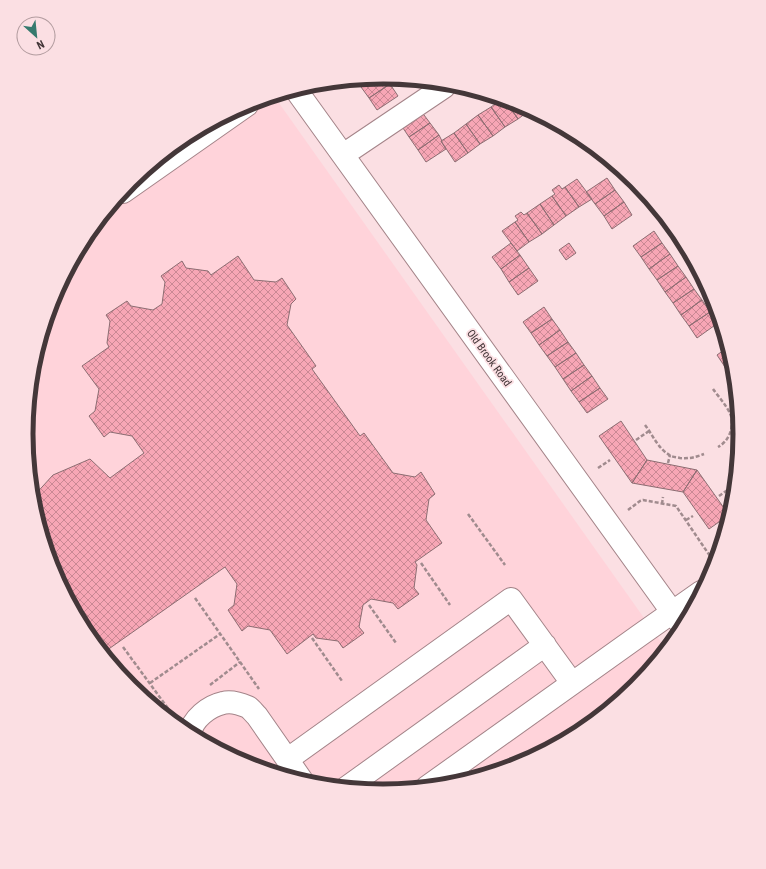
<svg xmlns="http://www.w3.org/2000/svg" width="766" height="869" viewBox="0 0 766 869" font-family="'Roboto Condensed',sans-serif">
	<defs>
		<pattern id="building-cross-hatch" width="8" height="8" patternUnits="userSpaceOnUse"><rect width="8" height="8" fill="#f7a6b5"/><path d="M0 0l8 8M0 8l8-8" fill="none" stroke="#ca8894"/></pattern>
	</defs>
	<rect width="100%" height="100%" fill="#fbdfe3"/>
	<path fill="#ffd3da" d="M274,96L666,649L635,687L581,731L519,764L452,785L383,791L313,785L246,764L184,731L130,687L86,633L53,571L33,504L26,434L33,365L53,298L86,236L131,182L247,105Z"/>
	<path fill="url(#building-cross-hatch)" stroke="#8c6d72" d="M373,78H386L390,84L369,98L361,87Z
		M373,78L361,87L357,80Z
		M390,84L398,96L377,110L369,98Z
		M502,99L505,100L518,119L505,127L491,107Z
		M505,100L520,105L530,110L518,119Z
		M491,107L505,127L493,136L478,115Z
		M421,111L430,123L409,137L401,125Z
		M478,115L493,136L480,144L466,124Z
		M430,123L439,135L418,150L409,137Z
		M466,124L480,144L468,153L454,133Z
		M454,133L468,153L455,162L441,141Z
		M439,135L442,141H441L446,149L426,162L418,150Z
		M607,178L615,190L595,204L586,192Z
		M577,179L592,199L579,207L565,187Z
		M559,185L562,189L565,187L579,207L566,216L552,196L555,194L552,190Z
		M615,190L624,202L604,216L595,204Z
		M552,196L566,216L554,225L540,204Z
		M624,202L632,215L612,229L604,216Z
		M540,204L554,225L542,234L527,213Z
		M521,212L524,215L527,213L542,234L529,242L515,222L518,220L515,216Z
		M515,222L529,242L517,251L502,231Z
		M654,231L662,243L641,257L633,246Z
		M511,243L520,255L501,269L492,257Z
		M569,243L576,253L566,260L559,250Z
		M662,243L670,254L649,269L641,257Z
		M670,254L678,266L657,280L649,269Z
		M520,255L529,268L509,282L501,269Z
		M238,256L254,280L276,282L282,278L296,299L291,304L287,325L316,366L312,369L360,436L364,433L393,473L415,477L421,472L435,494L429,499L426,520L442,543L415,562L417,565L414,588L419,594L398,609L393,603L371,599L363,605L359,627L364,633L343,648L338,641L316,638L313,634L287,654L270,630L248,626L242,631L228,610L234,605L237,584L225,567L103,653L86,633L53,571L33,504L32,498L53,475L90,459L110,478L144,453L132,436L110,432L104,437L89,416L95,411L99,389L82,366L109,347L107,343L110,321L106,315L127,301L131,306L153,310L162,304L165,282L161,276L182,261L186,268L208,271L211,275Z
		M678,266L686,277L665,292L657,280Z
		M529,268L538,281L518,295L509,282Z
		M686,277L694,289L673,303L665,292Z
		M694,289L702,300L681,315L673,303Z
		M702,300L710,312L689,326L681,315Z
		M544,307L552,319L531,333L523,322Z
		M710,312L718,323L697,338L689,326Z
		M552,319L560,330L539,345L531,333Z
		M560,330L568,342L547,356L539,345Z
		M568,342L576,353L555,367L547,356Z
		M728,347L733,365L735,382L717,355Z
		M576,353L584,365L563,379L555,367Z
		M584,365L592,376L571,391L563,379Z
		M592,376L600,388L579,402L571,391Z
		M600,388L608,399L587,413L579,402Z
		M738,419L740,435L739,443L734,444Z
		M621,421L647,460L632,483L599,436Z
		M739,443L738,450L734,444Z
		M647,460L697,470L683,492L632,483Z
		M697,470L729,515L709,529L683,492Z"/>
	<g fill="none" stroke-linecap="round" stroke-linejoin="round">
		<defs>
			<path id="minor" d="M296,90L683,627
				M343,155L444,87L446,84
				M123,192L247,105
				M190,734C192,719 209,706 223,703C230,701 241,704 248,707C251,709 254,713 257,716L303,782
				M288,759L511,599L572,683
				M427,787L640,635L701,592
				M346,788L545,645"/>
		</defs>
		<use href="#minor" stroke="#a48489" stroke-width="24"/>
		<path stroke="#a08b8e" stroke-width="2.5" stroke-dasharray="4 2" stroke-linecap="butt" d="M713,389C718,396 728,407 731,416C734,428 729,441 718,447
			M730,415L738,416
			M645,425C652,434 658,448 668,454C671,457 676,457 680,458C689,459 696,457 704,454
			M636,440L649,431
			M668,463L670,455
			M598,468L610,460
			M719,496L729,489
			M662,504L663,497
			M628,510L640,501L643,500L676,506L710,556
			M468,514L505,565
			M686,520L693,516
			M421,563L450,605
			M195,598L259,689
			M369,605L396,643
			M312,638L342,681
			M123,647L175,718
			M668,647L669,646
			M150,683L220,634
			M210,685L240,662"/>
		<use href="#minor" stroke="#fff" stroke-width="22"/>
	</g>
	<g text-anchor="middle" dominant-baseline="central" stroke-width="3.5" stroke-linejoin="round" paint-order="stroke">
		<g font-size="11" fill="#443739" stroke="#fbdfe3">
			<text transform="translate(489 358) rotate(54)">Old Brook Road</text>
		</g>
	</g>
	<path d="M0 0H766V869H0ZM33 434a350 350 0 1 1 700 0a350 350 0 1 1-700 0Z" fill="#fbdfe3" fill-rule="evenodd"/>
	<path fill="none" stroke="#443739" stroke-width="5" d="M33 434a350 350 0 1 1 700 0a350 350 0 1 1-700 0Z"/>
	<g transform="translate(36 36) rotate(153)"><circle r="19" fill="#fbdfe3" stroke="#b29c9f"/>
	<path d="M0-3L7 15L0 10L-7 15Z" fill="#367a6e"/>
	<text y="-6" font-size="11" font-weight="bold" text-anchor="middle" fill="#443739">N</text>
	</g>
</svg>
